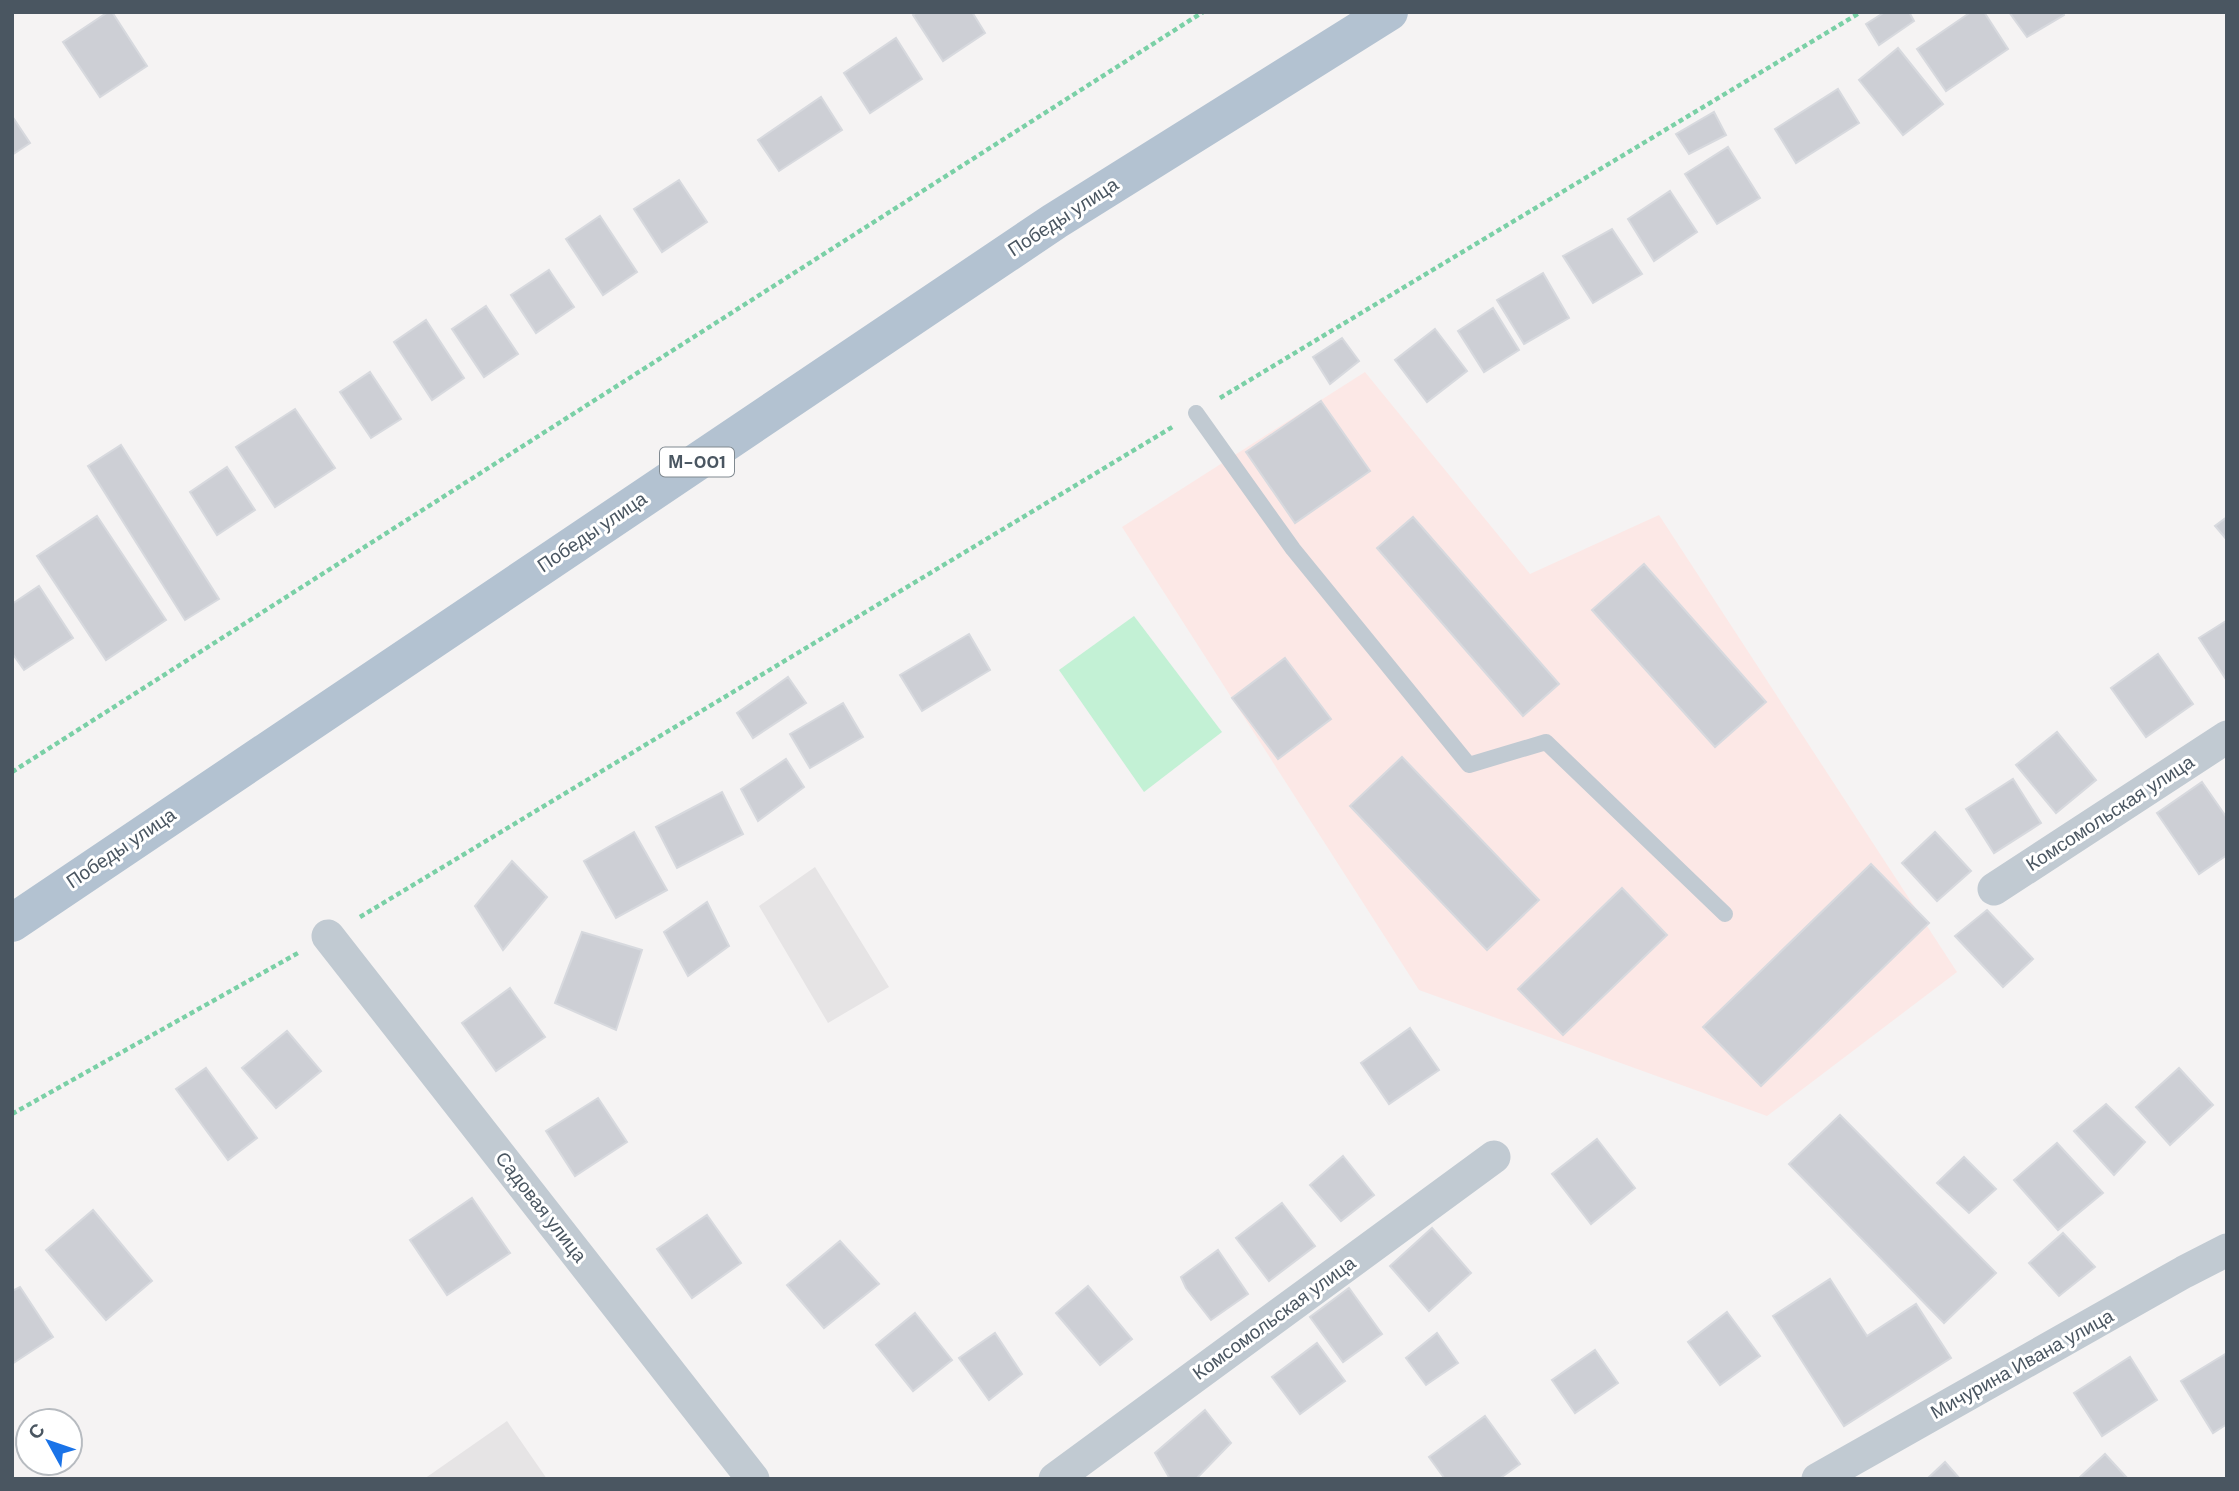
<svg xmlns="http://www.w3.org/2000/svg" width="2239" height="1491" viewBox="0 0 2239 1491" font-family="'DM Sans',sans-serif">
	<rect width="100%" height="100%" fill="#f5f3f3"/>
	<path fill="#e6e4e5" d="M815,867L889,987L828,1023L759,906Z
		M507,1421L547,1479H424Z"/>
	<path fill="#fce8e6" d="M1365,372L1530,574L1659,515L1957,972L1767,1116L1419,990L1122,527Z"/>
	<path fill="#c3f1d5" d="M1134,616L1222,732L1144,792L1059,670Z"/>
	<path fill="#cdcfd5" stroke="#d7d9de" stroke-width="2" d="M108,12H112L147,66L100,97L63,42Z
		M917,12H972L985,33L943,61L913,15Z
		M1885,12H1909L1914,21L1879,45L1866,24Z
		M1971,12H1984L2008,49L1946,91L1917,49Z
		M2009,12H2063L2064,15L2027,37Z
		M896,38L922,79L870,113L844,73Z
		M1898,48L1943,104L1903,135L1859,80Z
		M1838,89L1859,123L1796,163L1775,129Z
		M821,97L842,130L779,171L758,140Z
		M1714,112L1726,135L1689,154L1676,134Z
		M12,116L30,143L12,155Z
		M1728,147L1760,198L1717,224L1685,174Z
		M679,180L707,222L662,252L634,209Z
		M1670,191L1697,232L1654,261L1628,219Z
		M600,216L637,272L603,295L566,239Z
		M1612,229L1642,274L1593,303L1563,256Z
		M549,270L574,307L536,333L511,295Z
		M1543,273L1569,318L1524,344L1497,300Z
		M486,306L518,354L484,377L452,329Z
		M1493,308L1519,350L1484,372L1458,331Z
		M426,320L464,378L432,400L394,342Z
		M1435,329L1467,371L1427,402L1395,360Z
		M1342,338L1359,361L1330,384L1313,357Z
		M370,372L401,419L371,438L340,392Z
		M1321,401L1370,471L1295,523L1246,452Z
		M295,409L335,468L275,507L236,447Z
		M121,445L219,599L185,620L88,466Z
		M227,467L255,510L217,535L190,492Z
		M97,516L166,620L106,660L37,556Z
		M1413,517L1559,684L1523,716L1377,548Z
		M2227,517V540L2215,526Z
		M1644,564L1766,702L1715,747L1592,610Z
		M39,586L73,638L24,670L12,653V604Z
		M2226,621H2227V681L2199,638Z
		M969,634L990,670L922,711L900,675Z
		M2158,654L2193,704L2146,737L2111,688Z
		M1285,658L1331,719L1278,759L1232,698Z
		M788,677L806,703L753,738L737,713Z
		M843,703L863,737L810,768L790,734Z
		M2057,732L2096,780L2056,813L2016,765Z
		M1402,757L1539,900L1487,950L1350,806Z
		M786,759L804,787L758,821L741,789Z
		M2013,779L2041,823L1994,853L1966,809Z
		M2202,782L2227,818V855L2199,874L2157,813Z
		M722,792L743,834L677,868L656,827Z
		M634,832L667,890L616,918L584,861Z
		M1935,832L1971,871L1937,901L1902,863Z
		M512,861L547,897L503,950L475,906Z
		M1871,864L1929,923L1761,1086L1703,1027Z
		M1622,888L1667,935L1563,1035L1518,989Z
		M707,902L729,946L688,976L664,932Z
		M1987,910L2033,959L2003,987L1955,936Z
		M582,932L642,950L616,1030L555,1003Z
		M510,988L545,1037L496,1071L462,1023Z
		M1410,1028L1439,1070L1389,1104L1361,1063Z
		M287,1031L321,1071L276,1108L242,1068Z
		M206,1068L257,1138L228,1160L176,1089Z
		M2179,1068L2213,1105L2170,1145L2136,1107Z
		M598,1098L627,1142L575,1176L546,1131Z
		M2106,1104L2145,1142L2114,1175L2074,1131Z
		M1840,1115L1996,1273L1944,1323L1789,1164Z
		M1597,1139L1635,1188L1591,1224L1552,1174Z
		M2057,1143L2103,1193L2058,1230L2014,1180Z
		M1343,1156L1374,1195L1341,1221L1310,1185Z
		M1964,1157L1996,1189L1969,1213L1937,1183Z
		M472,1198L510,1253L447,1295L410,1240Z
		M1282,1203L1315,1246L1269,1281L1236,1238Z
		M93,1210L152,1281L106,1320L46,1250Z
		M707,1215L741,1263L692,1298L657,1249Z
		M1432,1228L1471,1273L1429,1311L1390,1266Z
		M2063,1233L2095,1267L2059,1296L2029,1263Z
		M840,1241L879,1284L824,1328L787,1285Z
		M1218,1250L1248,1294L1211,1320L1186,1288L1181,1277Z
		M1830,1279L1867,1336L1916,1304L1951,1358L1844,1426L1773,1316Z
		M1088,1286L1132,1339L1100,1365L1056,1313Z
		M20,1287L53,1337L12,1364V1291Z
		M1349,1288L1382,1334L1343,1362L1310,1317Z
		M1727,1312L1760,1356L1720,1385L1688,1342Z
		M915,1313L952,1360L913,1391L876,1345Z
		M995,1333L1022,1374L989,1400L959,1358Z
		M1437,1333L1458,1363L1426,1385L1406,1358Z
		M1317,1343L1345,1381L1300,1414L1272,1377Z
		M1595,1350L1618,1383L1575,1413L1552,1380Z
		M2227,1353V1424L2213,1433L2181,1381Z
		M2130,1357L2157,1400L2102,1436L2074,1393Z
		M1205,1410L1231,1443L1196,1479H1170L1155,1453Z
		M1485,1416L1520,1464L1499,1479H1445L1429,1457Z
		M2105,1454L2128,1479H2078Z
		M1945,1462L1960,1479H1927Z"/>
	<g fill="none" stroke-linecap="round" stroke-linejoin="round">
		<path stroke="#7ad0a6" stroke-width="4.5" stroke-dasharray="5 3.5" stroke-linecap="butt" d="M1220,398L1861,12
			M12,772L1203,12
			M360,917L1174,426
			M12,1114L298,953"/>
		<path stroke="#c1cad2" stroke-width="16" d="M1196,413L1293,549L1469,765L1546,742L1725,914"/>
		<path stroke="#c1cad2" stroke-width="33" d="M1994,889L2227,737
			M328,936L753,1479
			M1055,1479L1494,1157
			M1818,1479L2184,1272L2227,1250"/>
		<path stroke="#b3c2d1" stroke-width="38" d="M12,923L1055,221L1389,12"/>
	</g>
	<g text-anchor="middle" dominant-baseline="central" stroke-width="6" stroke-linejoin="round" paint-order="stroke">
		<rect fill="#fff" stroke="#808990" stroke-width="2" x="660" y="447.5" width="74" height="29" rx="5"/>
		<g font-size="18" font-weight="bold" fill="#4a5661">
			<text x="697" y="462">М-001</text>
		</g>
		<g font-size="19" fill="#4a5661" stroke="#fff">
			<text transform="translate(1063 217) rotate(-33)">Победы улица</text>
			<text transform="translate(592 532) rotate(-34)">Победы улица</text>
			<text transform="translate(2110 813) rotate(-33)">Комсомольская улица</text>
			<text transform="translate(121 848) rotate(-34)">Победы улица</text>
			<text transform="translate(541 1207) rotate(52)">Садовая улица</text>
			<text transform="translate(1274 1318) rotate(-36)">Комсомольская улица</text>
			<text transform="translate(2022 1364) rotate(-29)">Мичурина Ивана улица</text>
		</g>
	</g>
	<rect width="2239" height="1491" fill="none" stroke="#4a5661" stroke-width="28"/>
	<g transform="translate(49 1442) rotate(310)"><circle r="33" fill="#ffffff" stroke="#b7bbc0" stroke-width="2"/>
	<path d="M0-5L12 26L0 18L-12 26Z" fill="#1a73e8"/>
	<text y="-10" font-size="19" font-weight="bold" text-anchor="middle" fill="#4a5661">С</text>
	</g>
</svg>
